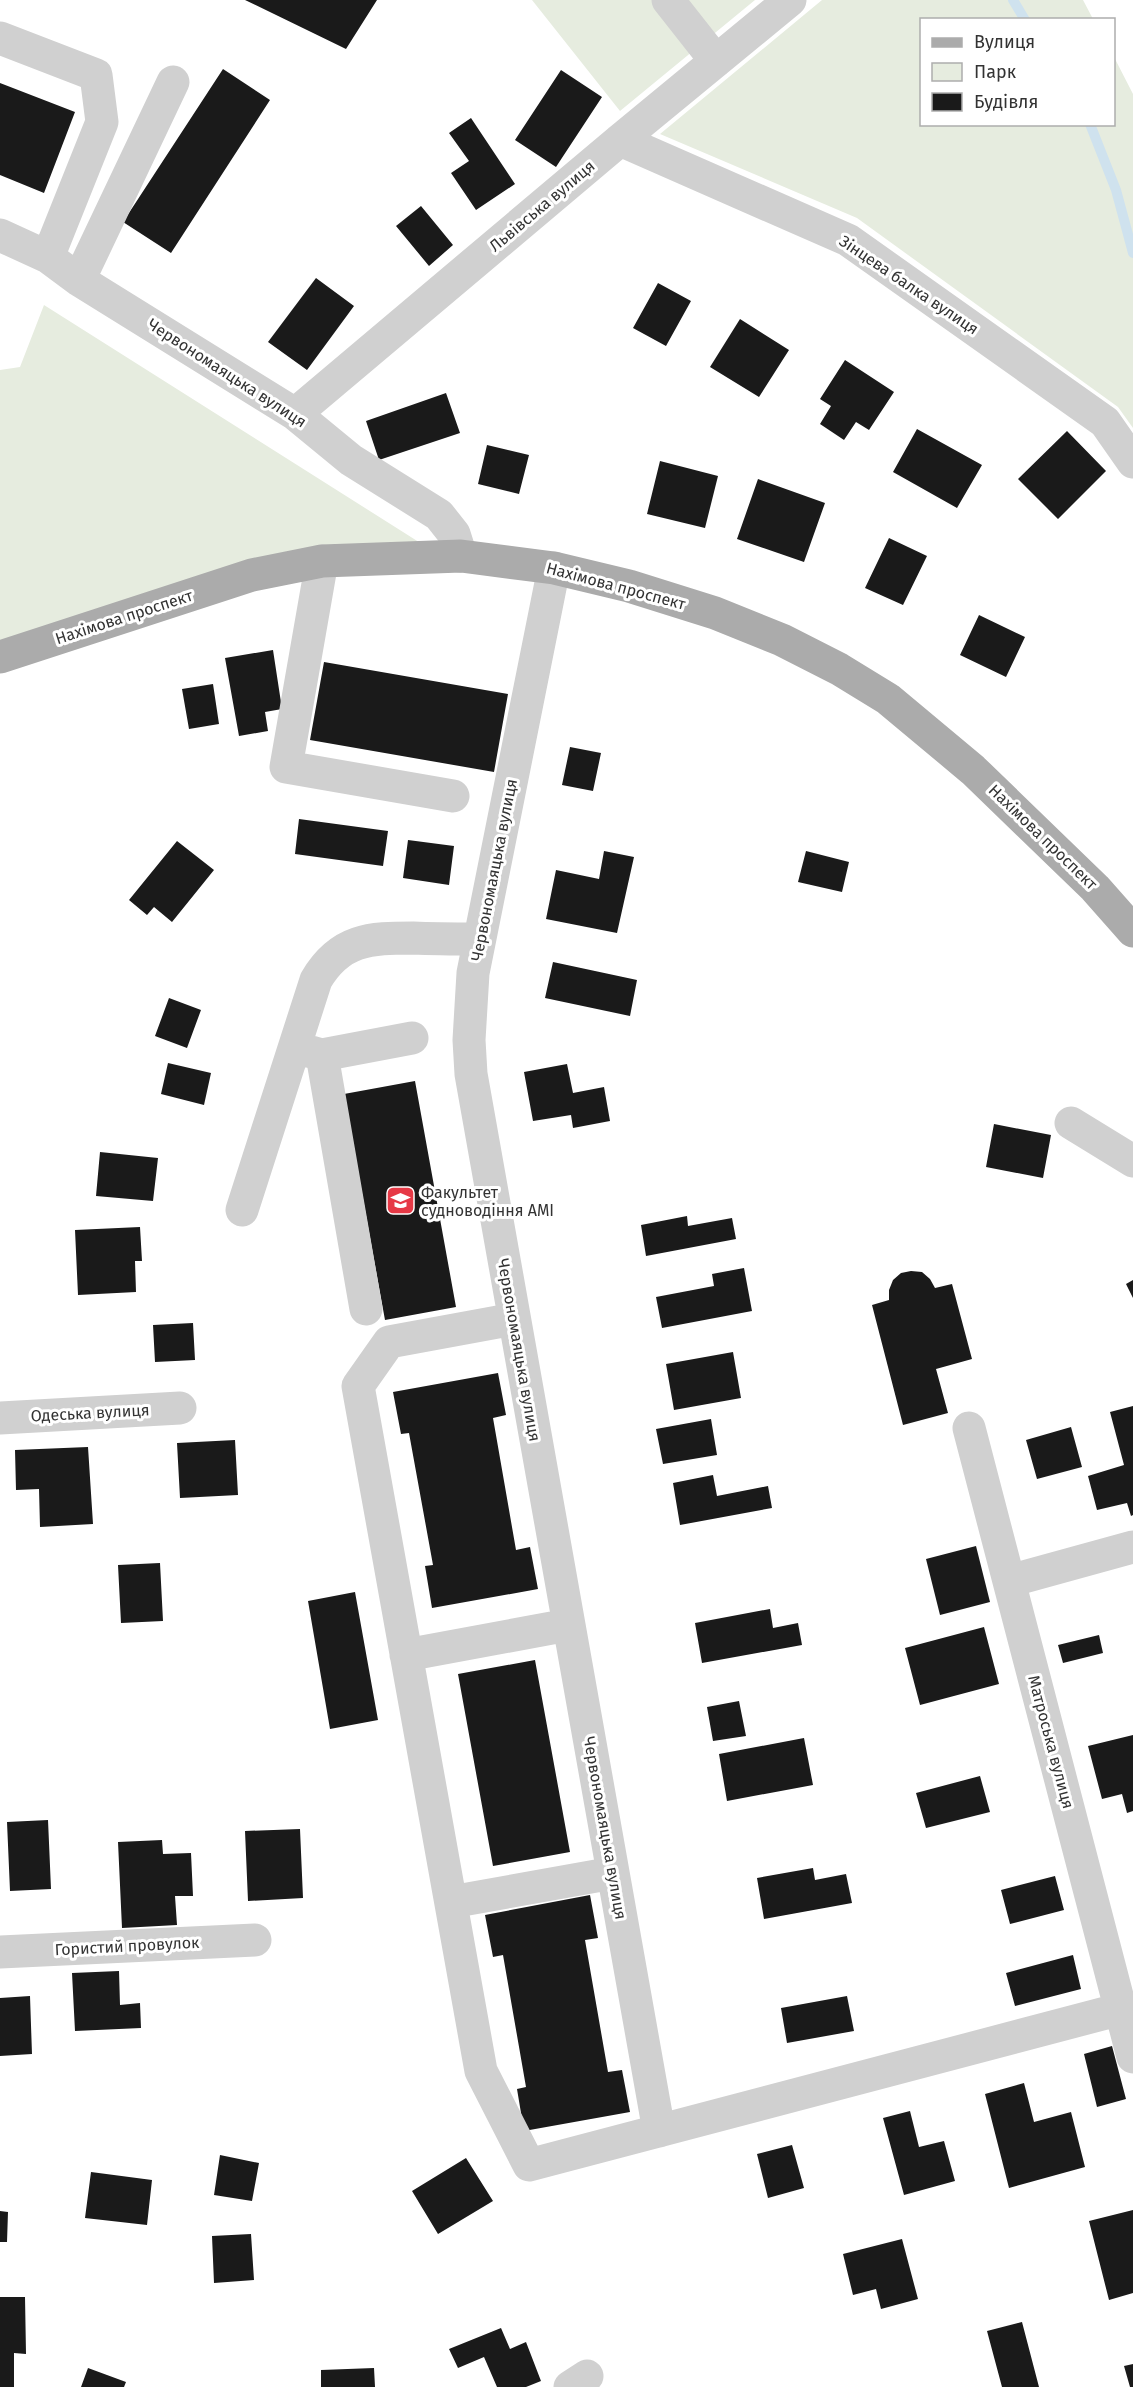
<svg xmlns="http://www.w3.org/2000/svg" width="1133" height="2387" viewBox="0 0 1133 2387" font-family="'Fira Sans',sans-serif">
	<rect width="100%" height="100%" fill="#fff"/>
	<path fill="#e6ecdf" d="M532,0H755L620,111Z
		M822,0H1083L1093,19L922,20V124H1114V57L1133,94V428L1118,407L857,218L660,134Z
		M44,305L422,544L0,641V370L20,367Z"/>
	<g fill="none" stroke-linecap="round" stroke-linejoin="round">
		<path stroke="#cfe2ee" stroke-width="10" d="M1013,0L1025,20
			M1090,124L1116,190L1133,253"/>
	</g>
	<path fill="#1a1a1a" d="M245,0H377L346,49Z
		M223,69L270,100L171,253L123,222Z
		M561,70L602,97L556,167L515,140Z
		M0,83L75,112L44,193L0,175Z
		M471,118L515,184L476,210L451,173L469,161L449,133Z
		M421,206L453,245L429,266L396,226Z
		M316,278L354,306L307,370L268,342Z
		M658,283L691,301L666,346L633,328Z
		M740,319L789,350L759,397L710,367Z
		M845,360L894,392L869,430L856,422L844,440L820,424L831,406L820,399Z
		M446,393L460,433L379,460L366,421Z
		M917,429L982,465L957,508L893,472Z
		M1067,431L1106,471L1058,519L1018,479Z
		M487,445L529,455L519,494L478,484Z
		M660,461L718,476L705,528L647,514Z
		M758,479L825,503L804,562L737,539Z
		M889,538L927,556L903,605L865,588Z
		M979,615L1025,637L1006,677L960,655Z
		M273,650L282,709L265,712L268,731L239,736L225,658Z
		M324,662L508,694L494,772L310,740Z
		M213,684L219,724L189,729L182,689Z
		M570,747L601,753L593,791L562,785Z
		M299,819L388,831L383,866L295,854Z
		M408,840L454,846L449,885L403,878Z
		M177,841L214,870L172,922L154,907L147,915L129,900Z
		M604,851L634,857L617,933L546,919L556,870L599,879Z
		M806,851L849,862L842,892L798,882Z
		M553,962L637,980L630,1016L545,998Z
		M169,998L201,1010L187,1048L155,1036Z
		M168,1063L211,1073L204,1105L161,1094Z
		M567,1064L573,1093L604,1087L610,1121L573,1128L571,1115L533,1121L524,1072Z
		M415,1081L456,1307L385,1320L344,1094Z
		M994,1124L1051,1135L1043,1178L986,1167Z
		M100,1152L158,1158L153,1201L96,1196Z
		M687,1216L688,1226L732,1218L736,1239L646,1256L641,1225Z
		M140,1227L142,1261H135L136,1292L78,1295L75,1230Z
		M744,1268L752,1311L662,1328L656,1297L714,1286L712,1274Z
		M911,1271L922,1272L930,1279L935,1288L952,1284L972,1359L936,1369L948,1413L903,1425L872,1305L889,1300V1290L893,1280L901,1273Z
		M1133,1280V1298L1126,1284Z
		M193,1323L195,1360L155,1362L153,1325Z
		M733,1352L741,1398L674,1410L666,1364Z
		M498,1373L506,1415L493,1418L516,1550L530,1547L538,1589L432,1608L425,1566L433,1565L409,1433L401,1434L393,1392Z
		M1133,1406V1515L1131,1516L1127,1503L1097,1510L1088,1476L1124,1465L1110,1412Z
		M711,1419L717,1455L663,1464L656,1429Z
		M1071,1427L1082,1467L1037,1479L1026,1440Z
		M235,1440L238,1495L180,1498L177,1443Z
		M88,1447L93,1524L40,1527L39,1489L16,1490L15,1450Z
		M713,1475L717,1496L768,1486L772,1508L680,1525L673,1483Z
		M976,1546L990,1602L940,1615L926,1559Z
		M160,1563L163,1621L121,1623L118,1565Z
		M355,1592L378,1720L330,1729L308,1601Z
		M770,1609L773,1628L798,1623L802,1645L702,1663L695,1623Z
		M984,1627L999,1684L920,1705L905,1648Z
		M1099,1635L1103,1653L1063,1663L1058,1645Z
		M535,1660L570,1852L493,1866L458,1674Z
		M739,1701L746,1736L713,1741L707,1707Z
		M1133,1735V1811L1127,1813L1122,1794L1102,1799L1088,1746Z
		M804,1738L813,1785L727,1801L719,1754Z
		M980,1776L990,1812L926,1828L916,1793Z
		M48,1820L51,1889L10,1891L7,1822Z
		M300,1829L303,1898L248,1901L245,1831Z
		M162,1840L163,1854L191,1853L193,1896H175L177,1925L122,1928L118,1842Z
		M813,1868L815,1880L846,1874L852,1903L764,1919L757,1878Z
		M1055,1876L1064,1910L1010,1924L1001,1890Z
		M590,1895L598,1938L585,1940L608,2072L622,2070L630,2112L524,2131L517,2089L526,2087L503,1955L493,1957L485,1915Z
		M1073,1955L1081,1989L1015,2006L1006,1973Z
		M119,1971L120,2005L140,2003L141,2028L75,2031L72,1973Z
		M30,1996L32,2054L0,2056V1998Z
		M847,1996L854,2031L787,2043L781,2008Z
		M1112,2046L1126,2099L1097,2107L1084,2054Z
		M1024,2083L1034,2122L1071,2112L1085,2167L1009,2188L985,2094Z
		M910,2111L919,2147L944,2141L955,2181L904,2195L883,2118Z
		M792,2145L804,2188L768,2198L757,2154Z
		M220,2155L259,2163L252,2201L214,2195Z
		M466,2158L493,2201L438,2234L412,2191Z
		M91,2172L152,2180L147,2225L85,2218Z
		M1133,2210V2293L1109,2300L1089,2221Z
		M0,2211L8,2212L7,2242H0Z
		M251,2234L254,2280L214,2283L212,2236Z
		M902,2239L918,2299L881,2309L876,2289L853,2295L843,2254Z
		M0,2297H25L26,2354L14,2353V2387H0Z
		M1022,2322L1039,2387H1002L987,2331Z
		M501,2328L510,2349L526,2342L541,2381L526,2387H497L484,2357L458,2368L449,2349Z
		M1133,2364V2387H1130L1124,2366Z
		M88,2368L126,2382L124,2387H81Z
		M374,2368L375,2387H321V2370Z"/>
	<g fill="none" stroke-linecap="round" stroke-linejoin="round">
		<path stroke="#d0d0d0" stroke-width="33" d="M668,0L716,61
			M0,38L96,75L102,122L48,257
			M620,140L848,240L1105,422L1133,462
			M0,235L48,257L79,280L295,414L351,460L439,515L454,534L461,556
			M79,280L173,82
			M295,414L620,140L790,0
			M322,561L286,767L453,796
			M554,568L473,973L469,1040L471,1074L659,2131
			M301,1049L322,1055L412,1038
			M322,1055L366,1309
			M1071,1123L1133,1161
			M242,1210L316,980C340,939 370,938 413,938C435,939 457,939 479,939
			M514,1319L389,1342L358,1386L481,2071L529,2165L1121,2009
			M0,1418L180,1408
			M969,1428L1133,2057
			M1009,1581L1133,1547
			M406,1655L568,1625
			M451,1902L613,1873
			M0,1952L255,1940
			M570,2387L587,2376"/>
		<path stroke="#ababab" stroke-width="33" d="M0,657L252,575L322,561L461,556L554,568L629,586L715,613L782,640L839,669L888,699L973,770L1095,888L1133,931"/>
	</g>
	<defs>
		<symbol id="university-square" viewBox="-11 -11 22 22"><rect x="-9" y="-9" width="18" height="18" rx="4" fill="#e63946" stroke="#fff"/><path d="M0-5L7-2L0 1L-7-2ZM-4 1L0 2.5L4 1V4Q0 6-4 4Z" fill="#fff"/></symbol>
	</defs>
	<g fill-rule="evenodd">
		<use href="#university-square" x="384" y="1184" width="33" height="33"/>
	</g>
	<g text-anchor="middle" dominant-baseline="central" stroke-width="6" stroke-linejoin="round" paint-order="stroke">
		<g font-size="16" fill="#333" stroke="#fff">
			<text transform="translate(542 206) rotate(-40)">Львівська вулиця</text>
			<text transform="translate(909 285) rotate(34)">Зінцева балка вулиця</text>
			<text transform="translate(227 373) rotate(33)">Червономаяцька вулиця</text>
			<text transform="translate(616 586) rotate(15)">Нахімова проспект</text>
			<text transform="translate(124 617) rotate(-18)">Нахімова проспект</text>
			<text transform="translate(1043 837) rotate(44)">Нахімова проспект</text>
			<text transform="translate(494 870) rotate(-79)">Червономаяцька вулиця</text>
			<text transform="translate(519 1350) rotate(80)">Червономаяцька вулиця</text>
			<text transform="translate(90 1413) rotate(-3)">Одеська вулиця</text>
			<text transform="translate(1051 1742) rotate(75)">Матроська вулиця</text>
			<text transform="translate(605 1828) rotate(80)">Червономаяцька вулиця</text>
			<text transform="translate(127 1946) rotate(-3)">Гористий провулок</text>
		</g>
		<g font-size="16" fill="#333" stroke="#fff" text-anchor="start">
			<text x="421" y="1192">Факультет<tspan x="421" dy="18">судноводіння АМІ</tspan></text>
		</g>
	</g>
	<rect x="920" y="18" width="195" height="108" fill="#ffffff" stroke="#adadad" stroke-width="1.5"/>
	<rect x="932" y="38" width="30" height="9" fill="#ababab" stroke="#adadad" stroke-width="1.5"/>
	<text x="974" y="48" font-size="18" fill="#333333">Вулиця</text>
	<rect x="932" y="63" width="30" height="18" fill="#e6ecdf" stroke="#adadad" stroke-width="1.5"/>
	<text x="974" y="78" font-size="18" fill="#333333">Парк</text>
	<rect x="932" y="93" width="30" height="18" fill="#1a1a1a" stroke="#adadad" stroke-width="1.5"/>
	<text x="974" y="108" font-size="18" fill="#333333">Будівля</text>
</svg>
